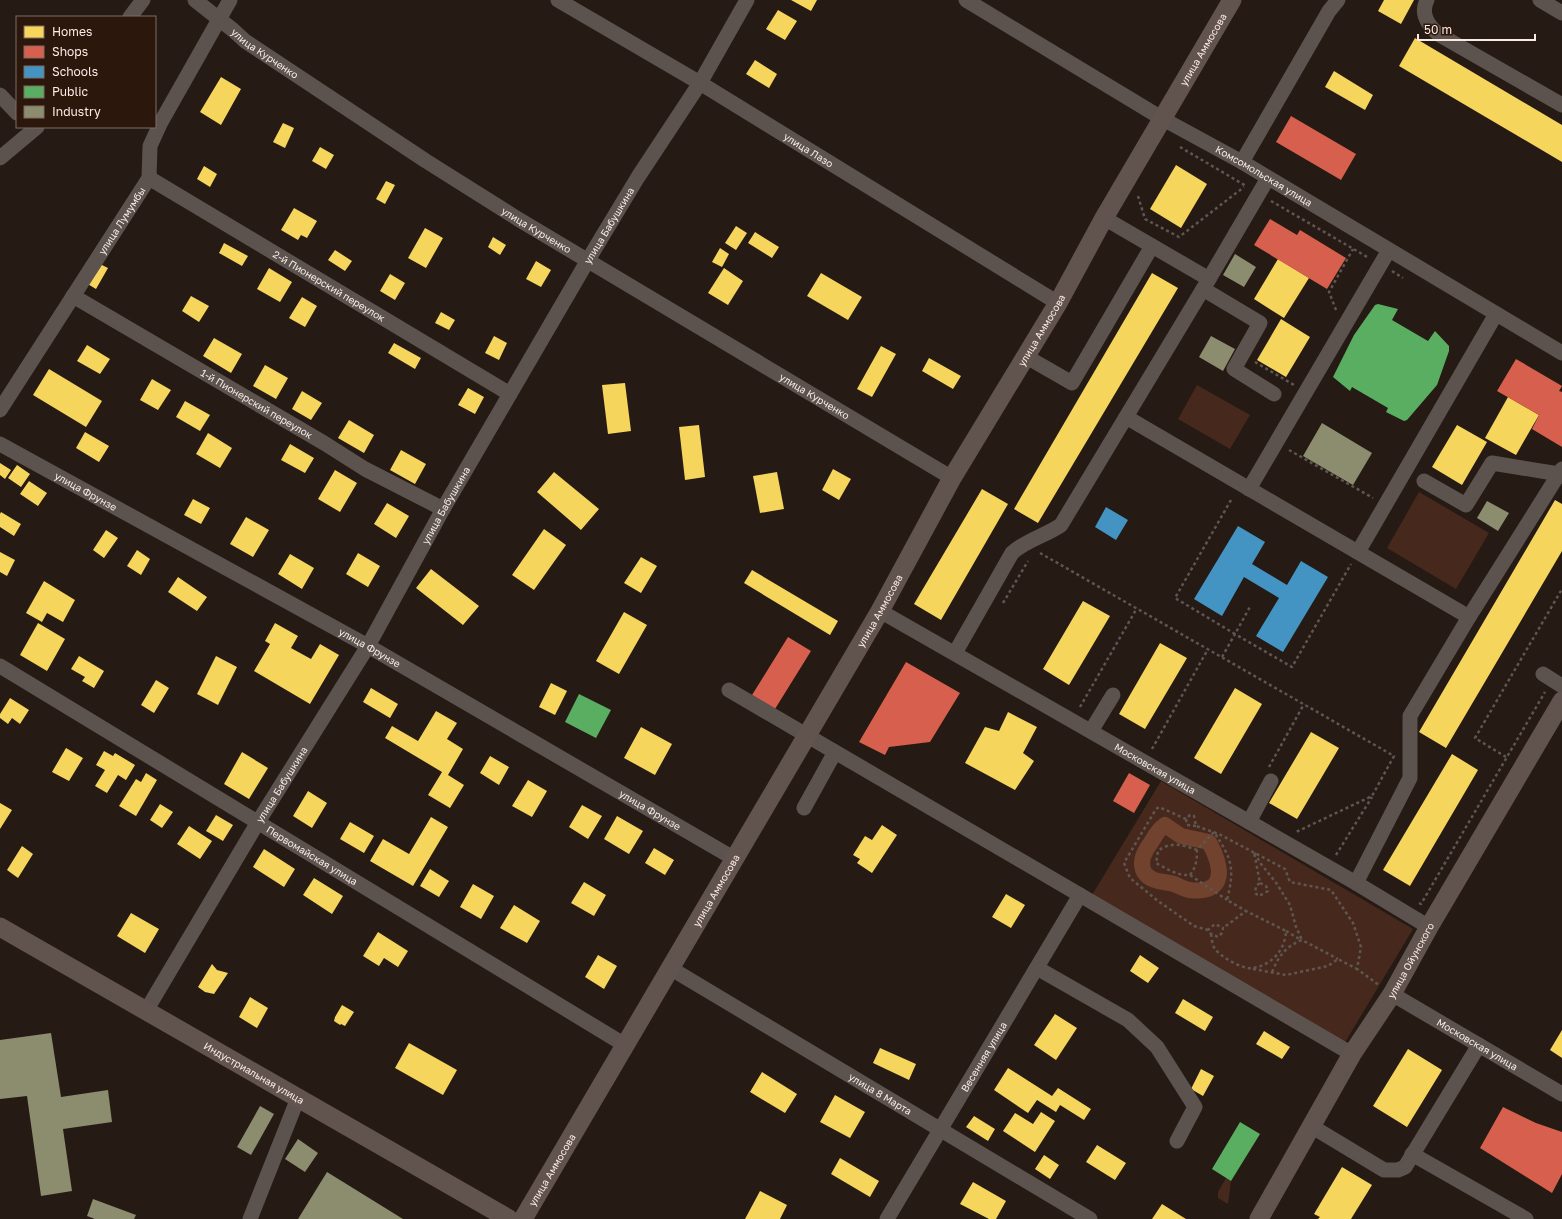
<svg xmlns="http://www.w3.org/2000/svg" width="1562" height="1219" viewBox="0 0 1562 1219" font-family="'Golos Text',sans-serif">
	<rect width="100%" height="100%" fill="#251a14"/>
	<path fill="#46291c" d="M1197,385L1250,415L1230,449L1178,419Z
		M1419,492L1489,533L1456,589L1387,548Z
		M1161,781L1413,929L1344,1044L1092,895Z
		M1226,1178L1231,1181L1228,1204L1218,1198V1192Z"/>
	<path fill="#f6d55c" d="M791,0H817L811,11Z
		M1384,0H1414L1401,24L1378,11Z
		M778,10L797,21L785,40L766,29Z
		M1415,38L1562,125V162L1399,66Z
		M755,60L777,74L769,88L746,74Z
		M1334,71L1373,95L1365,110L1325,87Z
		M221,77L241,89L221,125L200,112Z
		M283,123L294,128L285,148L273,142Z
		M320,147L334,155L326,169L312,161Z
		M1176,165L1207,184L1181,228L1150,209Z
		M204,166L217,174L210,187L197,179Z
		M386,181L395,185L385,204L376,199Z
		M294,208L317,221L307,238L301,235L298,240L281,230Z
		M736,226L747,233L736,250L725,243Z
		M425,228L443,238L426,268L408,258Z
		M755,232L779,247L772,258L748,243Z
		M493,237L506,245L500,255L488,247Z
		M224,243L248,256L242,266L219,253Z
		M720,248L729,254L722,267L712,262Z
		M335,250L352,261L345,271L328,260Z
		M1278,259L1309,278L1284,318L1254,299Z
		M536,261L551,270L541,287L526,279Z
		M98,263L108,268L96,289L86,283Z
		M269,268L292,282L280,302L257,289Z
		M724,268L743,281L728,305L708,293Z
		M821,273L862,297L848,320L807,296Z
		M1152,273L1178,288L1038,523L1014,509Z
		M390,274L405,283L395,300L380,291Z
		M191,296L209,306L199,322L182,311Z
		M302,297L317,306L305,327L289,318Z
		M441,312L455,320L449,330L435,323Z
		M1281,319L1310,337L1286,377L1257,360Z
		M494,336L507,343L499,360L485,353Z
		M214,338L242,354L231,373L203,356Z
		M394,343L421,358L415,369L388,353Z
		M87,345L110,359L100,374L77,361Z
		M881,346L896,354L872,397L857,389Z
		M929,358L961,376L953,389L922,371Z
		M265,365L288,378L276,399L253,386Z
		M49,369L102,401L86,427L33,395Z
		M152,379L171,390L158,410L140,400Z
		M625,383L631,431L608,434L602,385Z
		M468,388L484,397L475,414L458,405Z
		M302,391L322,403L311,420L292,409Z
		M1508,397L1539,415L1516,455L1485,438Z
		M185,401L210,415L200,431L176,417Z
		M349,420L374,435L364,453L338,438Z
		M699,425L705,477L685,480L679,427Z
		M1457,425L1487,442L1462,485L1432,467Z
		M85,432L109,446L99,462L76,448Z
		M208,433L232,448L220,468L196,454Z
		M290,444L314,458L305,473L281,460Z
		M401,450L426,464L415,484L390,470Z
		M0,463L11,470L5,479L0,475Z
		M17,465L30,474L21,487L8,478Z
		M833,469L851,479L839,500L822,490Z
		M335,470L357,483L340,512L318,499Z
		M554,472L599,509L581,530L537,492Z
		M777,472L784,509L760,513L753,476Z
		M29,481L47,493L38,506L20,494Z
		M982,489L1008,504L941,620L914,604Z
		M193,499L210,508L201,524L184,515Z
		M1555,500L1562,504V551L1446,748L1419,732Z
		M387,503L409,516L396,538L374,524Z
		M1,512L21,524L14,536L0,527V514Z
		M246,517L269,530L253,557L230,544Z
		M544,529L566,545L534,590L512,575Z
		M106,530L118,538L104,558L93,550Z
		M137,550L150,559L141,575L127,566Z
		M0,552L15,560L7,576L0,572Z
		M358,553L380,566L368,587L346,574Z
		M290,554L314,568L302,589L278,574Z
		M641,557L657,566L641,593L624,583Z
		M431,569L479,606L463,625L416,588Z
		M752,570L838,621L830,635L744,583Z
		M178,577L207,597L197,611L168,592Z
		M44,581L75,600L63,622L47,613L42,622L26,613Z
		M1083,601L1110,616L1069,685L1043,669Z
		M624,612L647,625L619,674L596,661Z
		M38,623L65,639L47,671L20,655Z
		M275,623L298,636L291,648L311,659L320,644L339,655L310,704L254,671L270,644L265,641Z
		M1160,643L1187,658L1145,729L1119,714Z
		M79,656L104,671L94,688L82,681L85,677L71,669Z
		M216,656L237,667L218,705L197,694Z
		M156,680L169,688L154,713L141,705Z
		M551,683L567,691L555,715L539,707Z
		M371,688L398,704L390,718L363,702Z
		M1235,688L1262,704L1221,774L1194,758Z
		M10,698L29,710L20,724L12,718L8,724L0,718V714Z
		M436,711L457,723L447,739L463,749L448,775L464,785L450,808L428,795L442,772L385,738L392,726L418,741Z
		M1008,712L1037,727L1023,753L1034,761L1015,790L965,763L985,727L999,731Z
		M641,727L672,744L655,775L624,758Z
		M1311,732L1339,748L1297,819L1269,803Z
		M66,748L83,758L69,781L52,772Z
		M104,751L113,756L115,753L135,765L126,780L118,775L107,793L95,786L105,770L96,765Z
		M242,752L268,768L249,799L224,784Z
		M1452,754L1478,770L1410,886L1383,870Z
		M490,756L509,767L499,785L480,773Z
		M146,773L157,780L136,816L119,806L136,779L141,782Z
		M528,780L547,791L532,817L512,806Z
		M308,791L327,803L312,828L293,816Z
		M0,803L12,810L0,829Z
		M160,804L173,812L162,828L150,820Z
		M582,805L602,816L588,839L569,827Z
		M216,815L233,825L223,841L206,831Z
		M617,816L643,831L629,854L604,839Z
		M431,817L448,827L413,886L370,861L383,839L409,854Z
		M350,822L374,836L364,853L340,839Z
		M882,825L897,835L872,873L857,863L860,859L853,855L865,836L872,840Z
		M189,826L212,841L200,859L177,844Z
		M22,846L33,854L18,878L7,870Z
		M654,848L674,860L665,875L645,863Z
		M264,849L295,869L284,887L253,867Z
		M430,869L449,881L439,897L420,886Z
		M314,878L343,896L332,914L303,895Z
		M584,882L606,895L594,916L571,903Z
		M473,884L494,896L481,919L460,907Z
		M1006,894L1025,905L1011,928L992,917Z
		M514,905L540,921L527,943L500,928Z
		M131,913L159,929L145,953L117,936Z
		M378,932L408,951L398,967L384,958L379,966L363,956Z
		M598,955L617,966L604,989L585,977Z
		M1140,955L1159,968L1148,983L1130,971Z
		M212,964L217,970L228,973L214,994L205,992L198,987Z
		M250,997L268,1008L257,1028L239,1017Z
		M1183,999L1213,1017L1205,1031L1175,1013Z
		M342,1005L354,1012L345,1026L341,1024L340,1025L334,1021L335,1017Z
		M1055,1014L1077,1028L1056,1060L1034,1045Z
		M1562,1030V1058L1550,1050Z
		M1264,1031L1290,1047L1282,1059L1256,1044Z
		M409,1043L457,1070L443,1095L395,1068Z
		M880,1048L916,1064L909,1080L873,1063Z
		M1408,1049L1442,1070L1407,1127L1373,1106Z
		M1008,1068L1052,1096L1058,1088L1091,1109L1084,1120L1060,1105L1056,1112L1037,1100L1028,1113L994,1090Z
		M1201,1069L1214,1076L1203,1096L1191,1089Z
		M762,1072L797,1094L785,1113L750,1092Z
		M835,1095L865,1112L850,1138L820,1122Z
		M1041,1112L1055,1121L1035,1152L1003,1131L1015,1113L1033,1124Z
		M974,1116L995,1129L988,1141L966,1127Z
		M1097,1145L1126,1163L1115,1180L1086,1162Z
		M1044,1155L1059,1165L1050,1179L1035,1169Z
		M840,1158L879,1181L870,1197L831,1174Z
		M1342,1167L1372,1185L1351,1219H1318L1320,1217L1314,1214Z
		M973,1182L1006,1201L996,1219H989L960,1204Z
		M760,1191L787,1205L780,1219H745Z
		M1162,1204L1186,1219H1152Z"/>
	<path fill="#d6604d" d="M1291,116L1356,154L1341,180L1276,142Z
		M1270,219L1297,235L1300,230L1346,258L1327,289L1254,245Z
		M1516,359L1562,386L1559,391L1562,392V447L1532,429L1539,415L1497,391Z
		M788,637L811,651L775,709L752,695Z
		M906,662L960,693L930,742L889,747L885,755L859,742Z
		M1129,773L1150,785L1134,813L1113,801Z
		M1503,1107L1536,1123L1562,1132V1174L1552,1193L1480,1148Z"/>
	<path fill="#4393c3" d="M1106,507L1128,520L1116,540L1095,527Z
		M1238,526L1265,542L1252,564L1287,585L1301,561L1328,577L1283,652L1256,636L1279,598L1244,577L1222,616L1194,599Z"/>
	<path fill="#5aae61" d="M1378,304L1398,309L1392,320L1428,341L1435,331L1449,346V351L1437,385L1407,420L1404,421L1386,412L1388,408L1352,387L1350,391L1333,377L1354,335L1375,305Z
		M579,694L611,710L596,738L565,722Z
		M1240,1122L1260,1134L1231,1181L1212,1169Z"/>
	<path fill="#8c8c6e" d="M1235,254L1256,267L1244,287L1223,275Z
		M1211,336L1235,349L1223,371L1199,357Z
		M1322,423L1372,453L1353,485L1303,456Z
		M1487,501L1509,513L1498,531L1477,518Z
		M51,1033L61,1097L108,1090L112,1122L63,1129L72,1191L41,1196L27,1096L0,1099V1040Z
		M260,1106L274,1114L251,1155L237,1147Z
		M298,1139L318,1153L305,1172L285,1159Z
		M327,1172L403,1219H298Z
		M93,1199L136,1215L134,1219H95L87,1216Z"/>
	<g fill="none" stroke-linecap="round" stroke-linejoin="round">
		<path stroke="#71432e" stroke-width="16" d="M1165,825L1181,836L1209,842C1222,866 1228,895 1189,890C1184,889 1179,886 1174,884C1164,881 1151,883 1144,872C1139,862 1144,852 1150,844C1155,837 1157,830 1165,825Z"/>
		<path stroke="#5f5652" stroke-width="2.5" stroke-dasharray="3 3" stroke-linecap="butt" d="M1180,147L1246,186
			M1138,196L1145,219L1179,237L1244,187
			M1271,201L1369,258
			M1392,271L1403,278
			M1336,310L1329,292L1353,249
			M1255,362L1294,385
			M1289,450L1373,498
			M1231,500L1175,598L1235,634L1251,605
			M1040,553L1394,756L1372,796L1296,832
			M1003,603L1028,561
			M1222,657L1235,634L1292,667L1351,564
			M1080,707L1137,608
			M1152,749L1208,649
			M1506,757L1475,738L1562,589
			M1269,767L1304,704
			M1186,819L1159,807L1156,809L1124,863L1130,878L1158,901L1194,926L1208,930L1211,934L1218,937L1222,933L1223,928L1215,924L1208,930
			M1196,826L1187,825L1186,819L1190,815L1194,816L1196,826L1219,834L1285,869L1290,882L1331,890L1353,923L1361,947L1357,969L1379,985
			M1197,850C1184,845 1170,841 1158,851L1156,863C1167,869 1178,876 1190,875L1227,900
			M1336,855L1372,797
			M1190,875C1196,867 1197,860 1197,850L1214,832C1232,859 1235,868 1227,900L1246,911
			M1260,883L1266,886L1268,891L1259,896L1255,893L1256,886L1260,883L1254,852L1261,864L1277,884L1290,905L1296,927L1302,940
			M1419,903L1421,904L1545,692
			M1286,931L1301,940
			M1211,934C1212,939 1212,945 1215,949C1221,957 1243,970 1253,968C1272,965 1285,950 1286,931L1246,911L1223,928
			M1253,969L1286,975L1328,966L1338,959L1357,969
			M1272,972C1278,957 1286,946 1302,940L1338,959"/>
		<g stroke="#5c534e" stroke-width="15">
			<path id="s1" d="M195,0L233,30L245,41L426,161L518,219L952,478"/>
			<path id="s2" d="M558,0L700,83L1058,303"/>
			<path id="s3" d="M966,0L1163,119L1242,162L1562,353"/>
			<path d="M1427,0C1420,14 1428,25 1438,34L1562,105"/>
			<path d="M1540,0L1562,13"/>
			<path d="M130,17L143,0"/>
			<path d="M0,95L17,113"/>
			<path d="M0,158L37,127"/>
			<path d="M1242,162L1329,11L1338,0"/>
			<path id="s4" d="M149,178L510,394"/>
			<path d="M1209,279L1268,178"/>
			<path d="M1203,289L1260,323L1234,369L1274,394"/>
			<path id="s5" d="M73,296L324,443L365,469L443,509"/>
			<path d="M1025,356L1072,383L1152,246"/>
			<path id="s6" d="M0,410L149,178L150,146L161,122L230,0"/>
			<path d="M1126,417L1469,617L1410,716V778L1356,883"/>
			<path id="s7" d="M0,444L368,646L735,859"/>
			<path d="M1424,481L1466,505L1492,463L1559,474L1562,476"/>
			<path d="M1249,489L1389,250"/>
			<path d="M1358,552L1496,314"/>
			<path id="s8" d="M880,611L1356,883L1429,927"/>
			<path d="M1469,617L1562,469"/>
			<path d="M955,653L1012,553C1026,540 1045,536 1061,525L1209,279L1104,218"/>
			<path id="s9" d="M0,666L625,1045"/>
			<path d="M1543,674L1562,686"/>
			<path d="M729,690L1352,1054"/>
			<path d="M1091,731L1113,695"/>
			<path d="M804,808L835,752"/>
			<path d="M1249,822L1271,781"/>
			<path id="s10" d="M670,968L1090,1219"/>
			<path d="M1037,968L1128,1020L1157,1047L1195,1107L1177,1141"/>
			<path id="s11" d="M1392,994L1562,1094"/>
			<path id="s12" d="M146,1011L258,822L368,646L443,509L588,260L638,177L700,83L747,0"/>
			<path d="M1311,1126L1384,1170H1398L1405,1167L1479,1045"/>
			<path d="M1412,1154L1526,1219"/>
			<path d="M250,1219L298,1098"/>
			<path id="s13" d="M887,1219L1080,895"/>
		</g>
		<g stroke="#61534d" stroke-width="19">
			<path id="s14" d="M0,927L509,1219"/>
			<path id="s15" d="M523,1219L880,611L952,478L1058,303L1104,218L1232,0"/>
			<path id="s16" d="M1259,1219L1352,1054L1392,994L1429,927L1562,701"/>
		</g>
	</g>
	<g text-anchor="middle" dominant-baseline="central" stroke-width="4" stroke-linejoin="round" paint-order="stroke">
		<g font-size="10" fill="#fbebe4" stroke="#2c170d">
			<text stroke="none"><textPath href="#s15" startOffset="1353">улица Аммосова</textPath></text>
			<text stroke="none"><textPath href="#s1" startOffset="88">улица Курченко</textPath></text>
			<text stroke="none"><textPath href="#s2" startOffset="292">улица Лазо</textPath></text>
			<text stroke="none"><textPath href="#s3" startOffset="346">Комсомольская улица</textPath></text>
			<text stroke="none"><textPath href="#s6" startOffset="225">улица Лумумбы</textPath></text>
			<text stroke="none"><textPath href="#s12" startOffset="912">улица Бабушкина</textPath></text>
			<text stroke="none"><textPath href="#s1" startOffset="412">улица Курченко</textPath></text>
			<text stroke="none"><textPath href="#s4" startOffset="210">2-й Пионерский переулок</textPath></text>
			<text stroke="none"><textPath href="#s15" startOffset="1029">улица Аммосова</textPath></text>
			<text stroke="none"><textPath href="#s1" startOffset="736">улица Курченко</textPath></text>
			<text stroke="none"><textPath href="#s5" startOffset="213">1-й Пионерский переулок</textPath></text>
			<text stroke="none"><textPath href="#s7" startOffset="98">улица Фрунзе</textPath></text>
			<text stroke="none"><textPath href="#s12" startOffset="588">улица Бабушкина</textPath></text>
			<text stroke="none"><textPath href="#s15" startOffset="705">улица Аммосова</textPath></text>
			<text stroke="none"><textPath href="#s7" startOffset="422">улица Фрунзе</textPath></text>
			<text stroke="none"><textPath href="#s8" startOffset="317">Московская улица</textPath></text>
			<text stroke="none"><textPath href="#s12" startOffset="264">улица Бабушкина</textPath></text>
			<text stroke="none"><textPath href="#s7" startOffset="746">улица Фрунзе</textPath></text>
			<text stroke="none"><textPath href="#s9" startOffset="365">Первомайская улица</textPath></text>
			<text stroke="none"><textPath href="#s15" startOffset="381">улица Аммосова</textPath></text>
			<text stroke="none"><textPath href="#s16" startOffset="300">улица Ойунского</textPath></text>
			<text stroke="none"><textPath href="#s11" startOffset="99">Московская улица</textPath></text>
			<text stroke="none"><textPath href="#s13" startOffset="189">Весенняя улица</textPath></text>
			<text stroke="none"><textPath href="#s14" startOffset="293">Индустриальная улица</textPath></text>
			<text stroke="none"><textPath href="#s10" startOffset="245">улица 8 Марта</textPath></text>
			<text stroke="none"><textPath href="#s15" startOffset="57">улица Аммосова</textPath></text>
		</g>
	</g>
	<rect x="16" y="16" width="140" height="112" fill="#2c170d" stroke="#7f6c63"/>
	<rect x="24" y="26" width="20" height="12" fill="#f6d55c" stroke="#7f6c63"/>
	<text x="52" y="36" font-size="12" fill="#fbebe4">Homes</text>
	<rect x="24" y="46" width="20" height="12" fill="#d6604d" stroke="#7f6c63"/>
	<text x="52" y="56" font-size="12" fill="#fbebe4">Shops</text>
	<rect x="24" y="66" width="20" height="12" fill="#4393c3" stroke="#7f6c63"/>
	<text x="52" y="76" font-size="12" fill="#fbebe4">Schools</text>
	<rect x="24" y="86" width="20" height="12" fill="#5aae61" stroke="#7f6c63"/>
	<text x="52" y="96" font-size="12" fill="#fbebe4">Public</text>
	<rect x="24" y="106" width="20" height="12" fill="#8c8c6e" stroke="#7f6c63"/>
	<text x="52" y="116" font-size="12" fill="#fbebe4">Industry</text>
	<path d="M1418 34v6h117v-6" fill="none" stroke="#fbebe4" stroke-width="2"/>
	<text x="1424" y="34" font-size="12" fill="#fbebe4" stroke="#2c170d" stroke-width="3" paint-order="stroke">50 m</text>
</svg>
